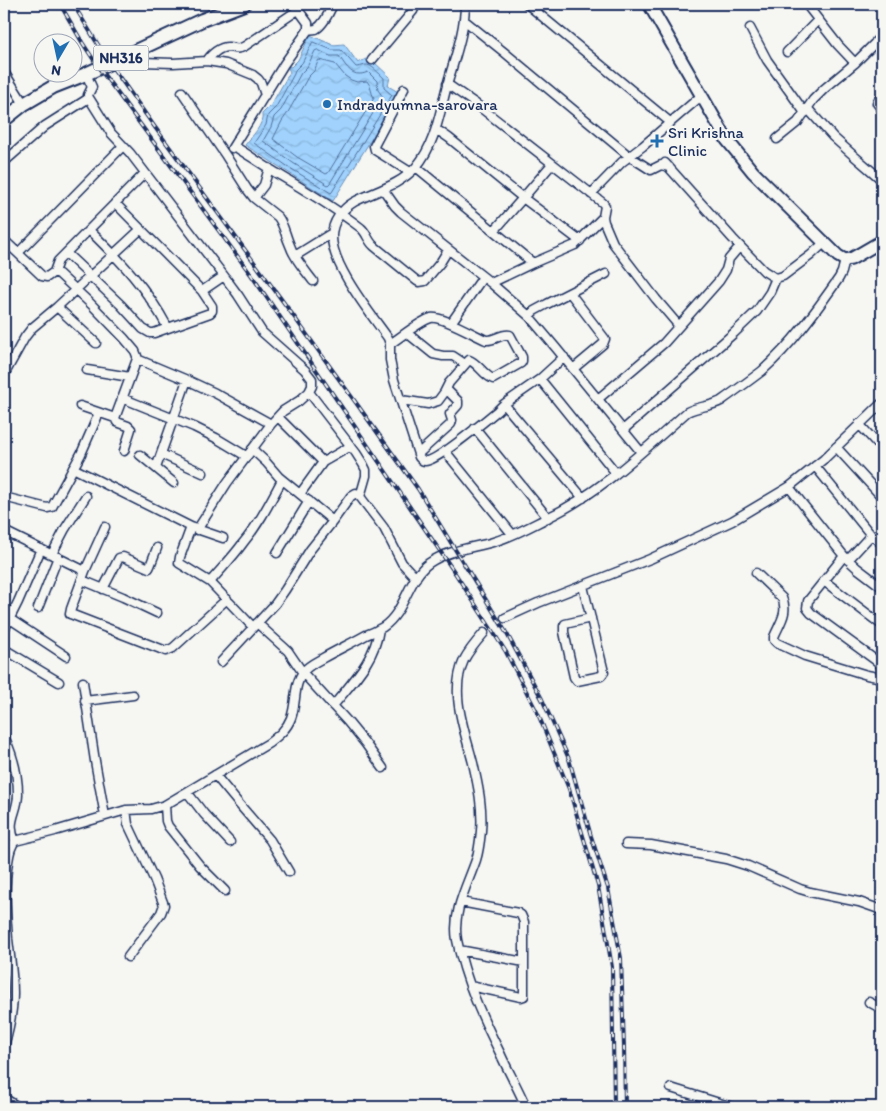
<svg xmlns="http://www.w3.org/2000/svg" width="886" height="1111" viewBox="0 0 886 1111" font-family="Itim,sans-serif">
	<defs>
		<pattern id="water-waves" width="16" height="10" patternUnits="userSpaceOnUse" patternTransform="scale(1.25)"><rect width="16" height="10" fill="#a0d2fd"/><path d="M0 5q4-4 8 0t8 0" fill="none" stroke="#89b5db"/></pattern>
	</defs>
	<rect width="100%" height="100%" fill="#f6f6f2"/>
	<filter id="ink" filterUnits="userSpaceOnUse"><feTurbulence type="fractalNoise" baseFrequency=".02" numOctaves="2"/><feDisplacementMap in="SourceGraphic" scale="10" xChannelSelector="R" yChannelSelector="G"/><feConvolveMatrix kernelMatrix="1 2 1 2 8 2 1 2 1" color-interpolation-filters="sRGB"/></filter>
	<g filter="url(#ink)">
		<path fill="url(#water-waves)" stroke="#6b91bd" d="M310,35L333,45L344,44L358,63L366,59L373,61L390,77L388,86L400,93L333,201L245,145C252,136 264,125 262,114L271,105L290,72L287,66L291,67L298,60Z"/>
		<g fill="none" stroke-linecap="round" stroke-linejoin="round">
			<path stroke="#50709e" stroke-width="1" d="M313,42L332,50H341L356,67C359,67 362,66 365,65C372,64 379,74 384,78V88L392,95L332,192L331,193L290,168L254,143L266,125L268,115L276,107L294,74L295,70L302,63Z
				M318,50L330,56H339C344,63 350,75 360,74C363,74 365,73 368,72L377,81L378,90L383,97L330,183L328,185L293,163L263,141L271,127L274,117L281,110L301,73L307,67L315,51Z
				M319,60L335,64L345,76L351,80L357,82L367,81C371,85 371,93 374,98L328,173L326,174L297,157L273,139L282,121L287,114L308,77L314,71Z"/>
			<defs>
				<path id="minor" d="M465,4C465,30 455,57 448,82C440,110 436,144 416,167C399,186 375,191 354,202C342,209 332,222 332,236C331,265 371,314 388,338L390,344V360L394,380L419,457C421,459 422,461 425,461C436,462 486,420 497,411L504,404L540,379L564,357
					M527,4L670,122
					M806,4L838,45L855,63
					M464,20L504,52L629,156L651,170L661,165L669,167
					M750,28L767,60L805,113
					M308,30C309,30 314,29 316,29C323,25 330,11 333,4
					M876,41L882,50
					M787,52L818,20
					M129,54L134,60L142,62L173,63L207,61L226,64L253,75L258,79L261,83L265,95
					M372,60L413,11L416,4
					M207,61C211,54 220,47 228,47C236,48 238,50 245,46L298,10
					M4,72L24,104
					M86,74L92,87L88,95L89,98L111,133L130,153L224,276L238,295L262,332L305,370L312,379V386L309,392L299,401L283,411L271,424L227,483L197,530
					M447,84L476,104L603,203L605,206L603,217L604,222L613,243L656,299L679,326
					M404,89L374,146L375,150L410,172
					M182,92L226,156L247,189L254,198L278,217C284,225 285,234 289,243C294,258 304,269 313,281
					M882,97L879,99L877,103L882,110
					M807,108L833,137L853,155L882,180
					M436,129L449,138L523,198L580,241
					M777,139L798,122L813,100L824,89L855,63L882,36
					M234,146C247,154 260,163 273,171C303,189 333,206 361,228C367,233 368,241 374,246L417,281L419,282L425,281L440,263L448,250
					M232,148L284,64L308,30V23L294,4
					M4,162L45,126L89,98
					M665,163L733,239L764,271L772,276L776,278L783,276L811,255L824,243
					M416,167L533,263
					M383,189L395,206L401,212L491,283L529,316L556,348L641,452
					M591,194L622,162L643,146L701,96
					M254,198L264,185L269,168
					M89,230C122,262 146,287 168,328
					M494,231L523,198L552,164
					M4,240L42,276L47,277L54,272L59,274L91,304L124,338L135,351L137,356V359L115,418L117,422L128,426L131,429L124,451
					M18,253L123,146
					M66,253L121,305L143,329L150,333H154L210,313L212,311V306L202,291L115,203
					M295,256L332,233
					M54,272L58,261L145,173
					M491,283L533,263L575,245L603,217
					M202,291L224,276
					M570,293L605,339L603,344L573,369
					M57,307L96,343
					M529,316L534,311L547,304L606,274
					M451,323L483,277
					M407,333L433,354L443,356H453L465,364
					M390,344C401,337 420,321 431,318C442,316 474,335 486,340C495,341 501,333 510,335L522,357V361L521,363L493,379C483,375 478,363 469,360L449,383L444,393L438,401L428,404L401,400
					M137,359L187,380L215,393L271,424
					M87,370L130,377
					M4,375L25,337L32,328L57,307L141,229
					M540,379L616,473
					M309,392L356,453L363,464L366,470V476L360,497
					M122,398L194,427L216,438L246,456
					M598,399L664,343L719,281L726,270L729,259L740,246
					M504,404L583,498
					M80,406L115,418
					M278,417L323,462
					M859,424L882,449
					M475,428L548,518
					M623,430L734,333L757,311L770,292L776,278
					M836,447L882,497
					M252,449L266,462L279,477L333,521L351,496L356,493L358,494L384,528L402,563L416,578
					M445,451L512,534
					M161,454L203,473
					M418,454L451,424L452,420L450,414L458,405V401L446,389
					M140,455L174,483
					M815,466L871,535L882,544
					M73,468L191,527L223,538
					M156,468L187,380
					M789,487L844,556L857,568L882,587
					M300,494L323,462L351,446
					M4,497L47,508L52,507L81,454L99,413
					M105,527L85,571L71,609L70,614L73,615L166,651L173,648L227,599
					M191,527L180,557L179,563L210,582L253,627
					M4,531L85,571
					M277,553L309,501
					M52,554L65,529L86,496
					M844,556L808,601L807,608L811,613L878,662L882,668
					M848,560L871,535
					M756,573L782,598C789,613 779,624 774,637V640L777,643L805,656L867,675L882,678
					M82,580L123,597L157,613
					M824,581L882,625
					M210,582C221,569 233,557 243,543C259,524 270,502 282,480
					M583,586L604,672L601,676L577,681L574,677L564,632V626L565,624L591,618
					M103,589L119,558L123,557L149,568L150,566L157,548
					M38,608L58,557
					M505,618L538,603L650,559L732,521L789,487L824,459L882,403
					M10,619L66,656
					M257,623L288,651L303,673L347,721L365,743L383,768
					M4,630L18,602L41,549
					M484,633C477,641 469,650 464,660C449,693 465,731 473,763C478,785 483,808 481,831C480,841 479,851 476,860C467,886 452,912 457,940C465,980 482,1017 500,1053C508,1071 518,1088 526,1107
					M4,649L59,682
					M221,662L275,604L285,590L310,550L333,521
					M83,682L95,761L105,816
					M85,701L133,695
					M333,706C352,682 375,660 379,629
					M4,736C12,753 18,775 18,794C18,813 6,820 15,841
					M215,775L239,804L270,840L289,872
					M187,792L204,814L230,842
					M165,805L166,821L168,826L200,866L225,891
					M126,810L128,824L154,879L164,905L161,913L128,957
					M626,844L651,845L726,859L748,866L800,889L810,892L859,902L882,910
					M461,902L518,913L521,915L524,922V996L521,997L470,986
					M459,950L524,962
					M869,1002L882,1009
					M4,1046C9,1029 13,1012 13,993C13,975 10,957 8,939C6,914 4,887 8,862C9,855 10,847 15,841L55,831L126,810L151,809L165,805L269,743C278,736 287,729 291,718C297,702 293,684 304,671C309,665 316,662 323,658C337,650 352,643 366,635C372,633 378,630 383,627C406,611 407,579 429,563C448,550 472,548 493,542C511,537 529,527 545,519C599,494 643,451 687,412C698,406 710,407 721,401C735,391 749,381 762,371C792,344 816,311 839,278L842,272L845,260
					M671,1088L732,1107
					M4,1098L18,1107"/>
				<path id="primary" d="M649,4L727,140L753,172L838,256L845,260L851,259L882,241"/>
				<path id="trunk" d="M4,120L24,104L53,87L86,74L202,20L244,4"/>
			</defs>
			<use href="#minor" stroke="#1b2f5e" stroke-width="11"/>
			<use href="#primary" stroke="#1b2f5e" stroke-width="15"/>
			<use href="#trunk" stroke="#1b2f5e" stroke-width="16"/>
			<use href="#minor" stroke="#f6f6f2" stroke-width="8"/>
			<use href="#primary" stroke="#f6f6f2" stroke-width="11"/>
			<use href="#trunk" stroke="#f6f6f2" stroke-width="12"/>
			<defs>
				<path id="rail" d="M60,4L82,42L99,68L252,276L455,573L506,652L538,714L569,789L598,886L612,967L614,1107
					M73,4L110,64L154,126L287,307L418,489L507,634L542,699L569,759L591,836L608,888L621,958L624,1047L625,1107"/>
			</defs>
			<use href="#rail" stroke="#1b2f5e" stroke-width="4"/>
			<use href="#rail" stroke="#f6f6f2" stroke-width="2" stroke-dasharray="5.5" stroke-linecap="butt"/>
		</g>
	</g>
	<g fill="#1f6fb2" stroke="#f6f6f2" stroke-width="2">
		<circle cx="327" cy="104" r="5"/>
		<path d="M654.5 133.5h5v5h5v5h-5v5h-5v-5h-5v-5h5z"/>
	</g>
	<g text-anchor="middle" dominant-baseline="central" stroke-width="4.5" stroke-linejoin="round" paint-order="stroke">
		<rect fill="#f6f6f2" stroke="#5d6b8a" stroke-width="1" x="93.5" y="45.5" width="55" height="25" rx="4"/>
		<g font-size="15" font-weight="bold" fill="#1b2f5e">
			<text x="121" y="58">NH316</text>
		</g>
		<g font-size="16" fill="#1b2f5e" stroke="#f6f6f2" text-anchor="start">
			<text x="337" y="104">Indradyumna-sarovara</text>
			<text x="668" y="132">Sri Krishna<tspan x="668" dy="18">Clinic</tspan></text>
		</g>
	</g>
	<rect width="886" height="1111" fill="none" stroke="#f6f6f2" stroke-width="20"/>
	<rect x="10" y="10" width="866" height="1091" fill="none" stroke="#1b2f5e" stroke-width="2" filter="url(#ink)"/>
	<g transform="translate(58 58) rotate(189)"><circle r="24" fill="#f6f6f2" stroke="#9ea6b7"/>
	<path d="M0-4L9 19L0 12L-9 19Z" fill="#1f6fb2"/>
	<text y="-8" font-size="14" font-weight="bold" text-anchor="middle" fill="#1b2f5e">N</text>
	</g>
</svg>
